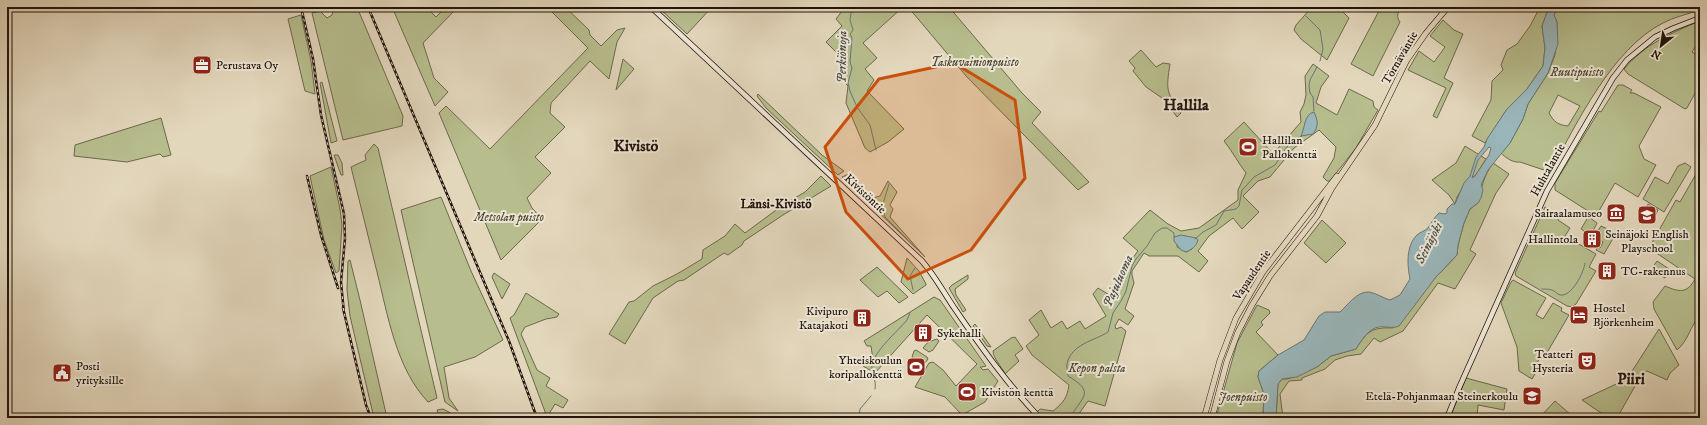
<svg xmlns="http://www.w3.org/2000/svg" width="1707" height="425" viewBox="0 0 1707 425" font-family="'IM FELL DW Pica',serif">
	<rect width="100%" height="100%" fill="#e2d6bb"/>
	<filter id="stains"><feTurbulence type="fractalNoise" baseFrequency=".005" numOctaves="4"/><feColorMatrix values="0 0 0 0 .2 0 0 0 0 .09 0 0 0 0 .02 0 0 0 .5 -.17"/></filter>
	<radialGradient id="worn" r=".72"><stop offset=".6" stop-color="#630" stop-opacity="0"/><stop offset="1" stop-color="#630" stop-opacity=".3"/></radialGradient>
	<path fill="#b7bd8d" stroke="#6c684c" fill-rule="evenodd" d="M334,7H357L403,116L402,126L343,140L312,13L320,11L327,18L332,15Z
		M392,7H426L436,17L446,7H458L423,43L434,78L448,92L435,106Z
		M547,7H565L589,30L590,35L601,46L617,30L625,28L617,42L609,79L590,61L551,103L550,113L565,127L535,157L551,173L527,198L532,208L542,219L501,260L439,113L446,106L490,149L588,48Z
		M661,7H712L687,34L660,9Z
		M845,7H903L863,43L877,58L865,69L874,80L867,91L904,129L888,142L870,152L865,148L846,103L848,86L838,76L848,64L826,42L842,26L836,19Z
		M908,7H949L1022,93L1041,112L1032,123L1089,182L1078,190L967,77Z
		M1312,7H1338L1349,18L1327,60L1301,39L1294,30L1296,25Z
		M1381,7H1400C1398,13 1396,17 1400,22L1373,76L1351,64Z
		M1540,7H1549L1542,26L1545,48L1543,66L1527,89L1507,109L1485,143L1472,136L1491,100L1492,81L1503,70L1501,65L1507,50L1517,44L1530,26Z
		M1558,7H1700V10C1688,14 1674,17 1663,23C1612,49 1577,123 1550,172L1520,162C1513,163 1506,158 1501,153L1510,143L1523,119L1528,104L1548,73L1555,55L1557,22L1554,15ZM1558,95L1580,106L1568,126C1558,125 1554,122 1549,113Z
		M301,15L311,61L315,94L305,91L288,19Z
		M1443,20L1454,30L1463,34L1444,78L1453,83L1437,118L1433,116L1446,88L1408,70L1419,51L1434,62L1445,47L1430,36Z
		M1700,21V39L1692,52L1700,57V84L1687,108L1685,109L1628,74L1624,69C1645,44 1671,33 1700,21Z
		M1141,50L1156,67L1163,63L1170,64C1166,90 1166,92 1181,113L1177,117L1165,100L1146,87L1133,71L1135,68L1129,61Z
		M623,59L634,69L616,90Z
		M1313,64L1329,76L1321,87L1316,103L1337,115L1349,89L1373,101L1374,107L1378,110L1356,148L1330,181H1327L1323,177L1334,158L1336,147L1319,130L1294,148L1270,177L1258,181L1243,196L1259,212L1242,229L1233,218L1209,236L1198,251L1208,261L1199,272L1178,256H1149L1144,253L1132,271V275L1134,283L1125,309L1134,316L1128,325L1119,319L1115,326L1116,329L1121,327L1126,331L1105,406L1088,401L1076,418H1043L1037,412L1040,409L1053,411C1064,402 1067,398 1069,385L1032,355L1026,346L1039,335L1029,320L1041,310L1051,328L1062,321L1067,329L1080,321L1085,329L1106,316L1093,294L1098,288L1111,296L1132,259L1138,251L1123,238L1150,210L1168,224L1181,231L1199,228L1238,200V190L1246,173C1238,163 1233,152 1224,141L1244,122L1273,154L1301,122L1300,112L1304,104L1306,95L1305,76ZM1178,236H1186L1192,249L1186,252L1177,247Z
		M322,82L337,141L331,143L320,83Z
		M1618,85H1623L1632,90L1630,93H1634L1661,107L1639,146L1644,159L1656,165L1638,197L1615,183L1596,216L1555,190V183L1599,111L1601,112Z
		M758,94L822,155L844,171L838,175L766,108L757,96Z
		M161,118L171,155L163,157L160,154L127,162L74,156L75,145Z
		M374,144L378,148L437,398L428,402C396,368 388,316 377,272C368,237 360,202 351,167L366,160L365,155Z
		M1465,146L1486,159L1475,176L1469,178L1457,197L1455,204L1449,195L1432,180L1456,163Z
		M334,155H338L342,163L343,175H341Z
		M1493,163L1509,174L1496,193L1470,250L1476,254L1455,289L1438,283L1403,331L1380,342L1374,338L1361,354L1347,356L1335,360L1325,369L1302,378V380L1289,381L1280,394L1283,418H1276L1278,384L1282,379H1288L1317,367L1331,356L1356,349C1367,331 1372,327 1393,328L1436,277L1457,255L1458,245L1464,223L1470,209L1478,203C1481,189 1484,175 1493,163Z
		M1685,163L1691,167L1664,212L1643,199L1655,177L1668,184L1678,166Z
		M331,167L340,209L342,225L339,271L336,273L324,240L310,176Z
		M849,174L873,198L880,196L888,181L897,192L890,205L893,209L890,217L925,257L842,177Z
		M1696,174L1700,177V315C1690,326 1689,340 1677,350L1654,309L1653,302L1665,286C1679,292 1687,294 1695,279L1649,248L1676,200L1680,202Z
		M821,176L831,186L783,215L744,241L742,245L728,255L724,253L684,280L678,281L653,298L625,344L609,334L629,302L634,301L653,286L677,274L702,259L703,250L725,236L735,224L745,233L783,205L805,192Z
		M441,197L471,271L503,340L475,357L444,367L449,398L458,411L445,402L401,210Z
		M1648,204L1658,210L1655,216L1645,211Z
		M1545,207L1559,216L1558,220L1570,228L1565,236L1596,254L1589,267L1596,271L1576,304L1572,307L1567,306L1516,276L1515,273Z
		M1586,215L1597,223L1591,235L1581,229L1587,219L1585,217Z
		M1322,220L1346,243L1326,263L1304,243Z
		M1601,226L1610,230L1615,235L1604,254L1596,250L1598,247L1600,248L1603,242L1594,237Z
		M907,258L919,271L926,284V285L913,294L901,282Z
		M350,260L360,300L387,418H374L350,316L347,290L348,261Z
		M1657,261L1669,269L1665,278L1663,277L1662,274L1652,268Z
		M877,267L908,297L899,303L887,291L878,297L860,280Z
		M494,273L510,284L502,299L492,277Z
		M968,275V279L955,289L956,295L966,310L963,312L949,288L952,285Z
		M1513,280L1546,298L1536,315L1543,319L1553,303L1562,308L1561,311L1569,315L1545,356L1541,355L1537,363L1539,367L1532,379L1519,371L1517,347L1501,303L1511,282Z
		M526,293L559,314L557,317L546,319L525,327L521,334L537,370L550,378L546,386L568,400L563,408L555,404L549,414V417H547L510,318L514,315Z
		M934,297L940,300L986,366L982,367H980L983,370L988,369L998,381L985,402L962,415L945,397L915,387L929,363L933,362L943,370L956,386L977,364L927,315L875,373L863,366L868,361L873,360L871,346H867L864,341Z
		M1257,305L1269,310L1270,313L1261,322L1263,325L1256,332L1278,355L1259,371L1258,377L1264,394L1263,418H1216L1237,343Z
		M975,324L991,347L987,346L973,326Z
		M1659,329L1679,365L1670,373L1667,380L1647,371L1639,379L1617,418L1604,415L1582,400L1627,379Z
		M1015,337L1023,349L1015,355L1019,361L1005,374C1002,367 993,358 993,351L1011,338Z
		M937,339L939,341L933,350L929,352L923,348L928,342Z
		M916,350L927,357L928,359L925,363L923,364L912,357L914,351Z
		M912,361L922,367L919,373L909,367Z
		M1466,378L1507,389L1504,410L1478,405L1477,418H1450Z
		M1555,401L1571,415L1569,418H1539Z
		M443,409L458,417V418H440L437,410Z"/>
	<path fill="#99b6ba" stroke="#697574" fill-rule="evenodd" d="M1549,7H1558L1554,15L1557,22L1558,44L1548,73L1528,104L1523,119L1510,143L1488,170L1481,185L1483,190L1481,198L1478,203L1470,209L1464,223L1458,245L1457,255L1436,277L1399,326C1392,329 1386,326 1379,327C1369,328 1361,341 1356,349L1331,356L1317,367L1297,377L1282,379L1278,384L1276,418H1263L1264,394L1258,377L1259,371L1278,355L1304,340L1319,316L1325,312H1340C1347,306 1357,291 1369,292C1376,293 1383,298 1390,300L1400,295L1410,279C1407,264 1406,246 1417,235C1420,232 1425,231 1428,228C1432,222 1434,218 1439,213L1444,214L1447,213V209L1452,204H1455L1464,183L1470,176L1476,157L1484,147L1487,139L1507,109L1527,89L1543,66L1545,48L1542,26ZM1489,147L1491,148L1489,155L1475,176L1472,178L1478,160Z
		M1314,112C1318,121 1319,126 1313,134L1301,136C1305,128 1304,114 1314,112Z
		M1181,235L1196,238L1198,240C1196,247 1192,249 1186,252L1181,250L1174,241V237Z"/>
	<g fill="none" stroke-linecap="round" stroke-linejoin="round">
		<path stroke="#697574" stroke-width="1" d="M852,7L850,20L853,30L850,34L852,38L850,62L852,68L848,83L850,91L857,107L870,125L876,150
			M1299,7V8
			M1306,16L1320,30L1323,49L1320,61
			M1314,111L1313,97L1310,93L1309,86L1310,80L1317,67
			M889,184L882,207L885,217L923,255
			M1195,239L1203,232L1216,225L1224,211L1236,209L1239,206L1242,190L1245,187L1254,177L1275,165L1291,141L1302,136
			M1542,289C1545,289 1549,289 1552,290C1555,291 1557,294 1560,295C1572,297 1584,272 1585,263
			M913,290L910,276L915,268
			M875,389C877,381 871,373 872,365C875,350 898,331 907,320L910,313
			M859,418L860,409L871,396
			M1070,418C1081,397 1097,393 1068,376C1068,372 1066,368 1067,364C1071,344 1094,341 1108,332L1113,313L1121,301L1126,291L1132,266L1136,259L1147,246L1155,233L1162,228H1167L1174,233V237"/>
		<defs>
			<path id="secondary" d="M651,7L922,261C935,276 944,293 955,309C981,347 1008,385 1040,418
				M1447,418L1459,388L1547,191L1613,78L1627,60L1655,37L1674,28L1700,18"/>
			<path id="primary" d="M1204,418L1220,360L1236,318L1263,272L1337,176
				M1212,418L1227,361L1238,332L1252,305L1270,276L1317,216L1332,188L1375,125L1407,60L1426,33L1448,7"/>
		</defs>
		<use href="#secondary" stroke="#20140b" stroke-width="6"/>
		<use href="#primary" stroke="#20140b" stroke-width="6"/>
		<use href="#secondary" stroke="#ece4d3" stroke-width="4.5"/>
		<use href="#primary" stroke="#e2d6bb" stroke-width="5"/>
		<defs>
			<path id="rail" d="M301,7L313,59L321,115L344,214L345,238L341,282L344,313
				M368,7L509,341L537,418
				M307,176L321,235L338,288
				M343,308L366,405L371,418"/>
		</defs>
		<use href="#rail" stroke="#20140b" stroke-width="2.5"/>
		<use href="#rail" stroke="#ece4d3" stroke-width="1" stroke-dasharray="3" stroke-linecap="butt"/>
	</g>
	<path fill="#ca4f0c" fill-opacity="0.2" stroke="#ca4f0c" stroke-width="3" stroke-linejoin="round" d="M954,63L1015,100L1025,178L971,250L908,279L846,212L825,147L879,79Z"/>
	<defs>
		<symbol id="office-square" viewBox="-11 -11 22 22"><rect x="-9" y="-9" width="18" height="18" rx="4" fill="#8f2418" stroke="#ece4d3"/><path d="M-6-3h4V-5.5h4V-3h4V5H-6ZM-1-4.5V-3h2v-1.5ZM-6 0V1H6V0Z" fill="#fff"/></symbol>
		<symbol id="stadium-square" viewBox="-11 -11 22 22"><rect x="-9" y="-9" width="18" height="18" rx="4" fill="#8f2418" stroke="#ece4d3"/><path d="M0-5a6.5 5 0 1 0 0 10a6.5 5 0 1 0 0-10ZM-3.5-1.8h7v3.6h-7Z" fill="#fff"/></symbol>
		<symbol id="museum-square" viewBox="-11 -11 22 22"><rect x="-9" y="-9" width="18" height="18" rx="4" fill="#8f2418" stroke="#ece4d3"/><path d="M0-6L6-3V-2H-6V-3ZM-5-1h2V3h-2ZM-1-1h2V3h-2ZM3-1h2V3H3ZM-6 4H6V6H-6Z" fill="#fff"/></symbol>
		<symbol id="school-square" viewBox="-11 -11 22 22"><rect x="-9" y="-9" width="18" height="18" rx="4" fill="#8f2418" stroke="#ece4d3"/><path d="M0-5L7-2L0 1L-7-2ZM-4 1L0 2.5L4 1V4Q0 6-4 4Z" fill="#fff"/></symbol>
		<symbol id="building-square" viewBox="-11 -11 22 22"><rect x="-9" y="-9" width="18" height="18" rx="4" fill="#8f2418" stroke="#ece4d3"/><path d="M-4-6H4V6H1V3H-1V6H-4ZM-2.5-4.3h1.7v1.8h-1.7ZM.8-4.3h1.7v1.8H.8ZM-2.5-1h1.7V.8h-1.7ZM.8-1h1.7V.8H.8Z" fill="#fff"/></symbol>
		<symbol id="hotel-square" viewBox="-11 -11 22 22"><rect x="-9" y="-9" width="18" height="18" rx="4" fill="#8f2418" stroke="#ece4d3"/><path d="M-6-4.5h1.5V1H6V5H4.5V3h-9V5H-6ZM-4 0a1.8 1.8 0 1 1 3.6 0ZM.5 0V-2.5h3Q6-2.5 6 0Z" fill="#fff"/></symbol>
		<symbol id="theatre-square" viewBox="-11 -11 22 22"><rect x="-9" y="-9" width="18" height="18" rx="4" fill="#8f2418" stroke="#ece4d3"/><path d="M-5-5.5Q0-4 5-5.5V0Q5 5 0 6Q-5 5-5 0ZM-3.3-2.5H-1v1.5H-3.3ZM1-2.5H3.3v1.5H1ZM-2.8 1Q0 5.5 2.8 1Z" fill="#fff"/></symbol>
		<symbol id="civic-square" viewBox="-11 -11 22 22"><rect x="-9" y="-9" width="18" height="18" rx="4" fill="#8f2418" stroke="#ece4d3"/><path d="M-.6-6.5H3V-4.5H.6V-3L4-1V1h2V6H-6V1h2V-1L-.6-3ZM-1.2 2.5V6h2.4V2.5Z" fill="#fff"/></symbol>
	</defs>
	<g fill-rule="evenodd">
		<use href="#office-square" x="191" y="54" width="22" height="22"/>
		<use href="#stadium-square" x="1237" y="136" width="22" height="22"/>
		<use href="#museum-square" x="1605" y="202" width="22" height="22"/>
		<use href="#school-square" x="1636" y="204" width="22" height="22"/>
		<use href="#building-square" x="1581" y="228" width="22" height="22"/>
		<use href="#building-square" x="1596" y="260" width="22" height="22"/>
		<use href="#hotel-square" x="1568" y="304" width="22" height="22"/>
		<use href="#building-square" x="851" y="307" width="22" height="22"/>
		<use href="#building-square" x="912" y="322" width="22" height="22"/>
		<use href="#theatre-square" x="1576" y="350" width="22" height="22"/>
		<use href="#stadium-square" x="905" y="356" width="22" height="22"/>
		<use href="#civic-square" x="51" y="362" width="22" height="22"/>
		<use href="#stadium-square" x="956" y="381" width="22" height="22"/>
		<use href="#school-square" x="1521" y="385" width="22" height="22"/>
	</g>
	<g text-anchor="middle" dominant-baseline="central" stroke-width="4" stroke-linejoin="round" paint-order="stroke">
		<g font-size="12" fill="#20140b" stroke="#ece4d3">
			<text transform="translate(1400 58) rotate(-60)">Törnäväntie</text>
			<text transform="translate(1548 170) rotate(-61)">Huhtalantie</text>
			<text transform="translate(865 194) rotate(43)">Kivistöntie</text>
			<text transform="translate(1252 275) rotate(-56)">Vapaudentie</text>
		</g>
		<g font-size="12" font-style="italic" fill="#4d4732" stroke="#ece4d3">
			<text x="975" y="62">Taskuvainionpuisto</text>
			<text x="1577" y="72">Ruutipuisto</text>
			<text x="509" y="217">Metsolan puisto</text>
			<text x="1097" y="368">Kepon palsta</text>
			<text x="1243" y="397">Joenpuisto</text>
		</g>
		<g font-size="12" fill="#20140b" stroke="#ece4d3" text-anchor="start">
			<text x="216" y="65">Perustava Oy</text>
			<text x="1262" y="140">Hallilan<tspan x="1262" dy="14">Pallokenttä</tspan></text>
			<text x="1602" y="213" text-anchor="end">Sairaalamuseo</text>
			<text x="1647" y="234" text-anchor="middle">Seinäjoki English<tspan x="1647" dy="14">Playschool</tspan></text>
			<text x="1578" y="239" text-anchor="end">Hallintola</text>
			<text x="1621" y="271">TC-rakennus</text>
			<text x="1593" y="308">Hostel<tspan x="1593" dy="14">Björkenheim</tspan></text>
			<text x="848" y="311" text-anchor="end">Kivipuro<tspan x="848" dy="14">Katajakoti</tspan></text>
			<text x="937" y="333">Sykehalli</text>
			<text x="1573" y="354" text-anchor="end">Teatteri<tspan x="1573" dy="14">Hysteria</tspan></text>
			<text x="902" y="360" text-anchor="end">Yhteiskoulun<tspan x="902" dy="14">koripallokenttä</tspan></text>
			<text x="76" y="366">Posti<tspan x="76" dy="14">yrityksille</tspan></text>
			<text x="981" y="392">Kivistön kenttä</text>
			<text x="1518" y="396" text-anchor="end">Etelä-Pohjanmaan Steinerkoulu</text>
		</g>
		<g font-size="13" font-style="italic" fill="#4a4d48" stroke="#ece4d3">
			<text transform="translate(842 57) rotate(-89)">Perkiönoja</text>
			<text transform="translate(1429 243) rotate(-63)">Seinäjoki</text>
			<text transform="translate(1118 281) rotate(-66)">Pajuluoma</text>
		</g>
		<g font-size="13" font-weight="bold" fill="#20140b" stroke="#ece4d3">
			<text x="776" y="204">Länsi-Kivistö</text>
		</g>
		<g font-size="16" font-weight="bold" fill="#20140b" stroke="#ece4d3">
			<text x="1186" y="105">Hallila</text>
			<text x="636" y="146">Kivistö</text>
			<text x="1631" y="379">Piiri</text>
		</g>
	</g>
	<rect width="1707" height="425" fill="none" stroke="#e2d6bb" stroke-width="24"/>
	<rect x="8" y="8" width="1691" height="409" fill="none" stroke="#20140b" stroke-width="2"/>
	<rect x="12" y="12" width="1683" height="401" fill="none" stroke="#20140b"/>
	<g transform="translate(1661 46) rotate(210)" stroke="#ece4d3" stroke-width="3" paint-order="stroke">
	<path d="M0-3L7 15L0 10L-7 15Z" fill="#20140b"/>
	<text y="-6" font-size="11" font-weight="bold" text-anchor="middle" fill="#20140b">N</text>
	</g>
	<rect width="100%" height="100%" filter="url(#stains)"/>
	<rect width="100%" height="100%" fill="url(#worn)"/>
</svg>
